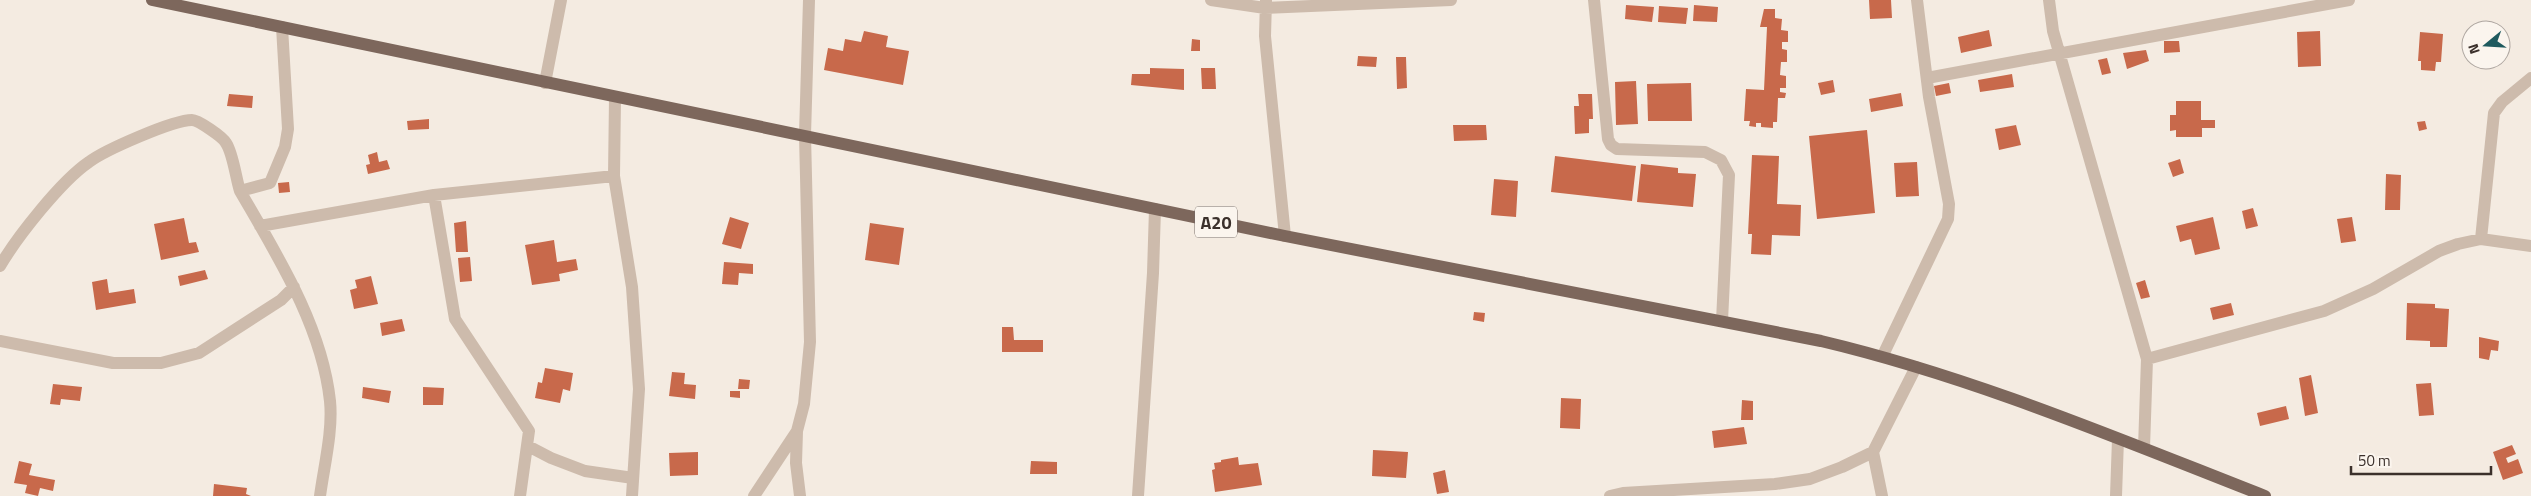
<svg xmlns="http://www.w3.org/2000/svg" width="2531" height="496" viewBox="0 0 2531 496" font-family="'Titillium Web',sans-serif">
	<rect width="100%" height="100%" fill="#f4ebe1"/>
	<path fill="#c8694b" d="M1869,0H1891L1892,18L1870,19Z
		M1626,5L1654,7L1652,22L1625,19Z
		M1694,5L1718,7L1717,22L1693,21Z
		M1659,6L1688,8L1686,24L1658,22Z
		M1764,9H1775V18L1782,19L1781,30L1788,31V42H1782V49L1787,50V62H1781L1780,75L1786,76V88H1780V92L1786,93L1785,98H1778L1777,122H1773V128L1761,127V123H1756V127L1749,126L1750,121H1744L1746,89L1764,90L1767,27H1760Z
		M1989,30L1992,46L1961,53L1958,37Z
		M864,31L888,36L886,47L909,51L903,85L824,70L828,48L843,51L845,39L861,42Z
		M2320,31L2321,66L2298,67L2297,32Z
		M2420,32L2443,34L2441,62H2436L2435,71L2421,70V61H2418Z
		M1192,39L1200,40V51H1191Z
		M2164,41H2179L2180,52L2164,53Z
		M2146,50L2149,61L2127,69L2123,53Z
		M1358,56L1377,57L1376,67L1357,66Z
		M1396,57H1406L1407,88L1397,89Z
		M2107,58L2111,73L2102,75L2098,60Z
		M1150,68L1184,69V90L1131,85L1132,74H1150Z
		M1201,68H1215L1216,89H1202Z
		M2012,74L2014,87L1980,92L1978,80Z
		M1833,80L1835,92L1821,95L1818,83Z
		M1636,81L1638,124L1616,125L1615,82Z
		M1691,83L1692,121H1648L1647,84Z
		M1949,83L1951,93L1936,96L1934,86Z
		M1901,93L1903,106L1871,112L1869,99Z
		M229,94L253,96L252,108L227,106Z
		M1578,94H1592L1593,119H1589V133L1575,134L1574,106H1579Z
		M2176,101H2201V120H2215V128H2202V137H2176V130L2170,131V115H2176Z
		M429,119V129L408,130L407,121Z
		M2425,121L2427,129L2419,131L2417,122Z
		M1453,125H1486L1487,140L1454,141Z
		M2016,125L2021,145L1999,150L1995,129Z
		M1867,130L1875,213L1817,219L1809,136Z
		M377,152L379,162L387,160L390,169L368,174L366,165L370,164L368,155Z
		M1752,155L1779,156L1777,204L1801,205L1800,236L1772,235L1771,255L1751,254L1752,234H1748Z
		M1555,156L1636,166L1632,201L1551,192Z
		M2180,159L2184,173L2173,177L2168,163Z
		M1917,162L1919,196L1896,197L1894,163Z
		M1641,164L1678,168V173L1696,174L1693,207L1637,202Z
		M2386,174L2401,175L2400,210H2385Z
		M1494,179L1518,181L1516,217L1491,215Z
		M289,182L290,192L279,193L278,183Z
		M2253,208L2258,226L2246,229L2242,211Z
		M730,217L749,223L741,249L722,244Z
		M2213,217L2220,249L2195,255L2191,239L2180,242L2176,226Z
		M2352,217L2356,241L2341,243L2337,219Z
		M184,218L189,243L196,242L199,252L161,260L154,224Z
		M466,221L468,252H456L454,223Z
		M870,223L904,228L899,265L865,260Z
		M554,240L557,262L576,259L578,270L559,274L560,281L532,285L525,245Z
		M470,257L472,281L460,282L458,258Z
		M724,262L753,264V274L739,273L738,285L722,284Z
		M205,270L208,279L180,286L178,276Z
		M371,276L378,304L354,309L350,290L357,288L355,280Z
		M107,279L109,293L134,289L136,303L96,310L92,282Z
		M2145,280L2150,297L2141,299L2136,283Z
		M2231,303L2234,315L2213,320L2210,308Z
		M2407,303L2435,304V308L2449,309L2447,347H2430V341L2406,340Z
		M1474,312L1485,313L1484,322L1473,320Z
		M402,319L405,331L382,336L380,323Z
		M1002,327H1013L1014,340H1043V352H1002Z
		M2479,337L2499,341L2498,351L2491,350L2489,360L2479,358Z
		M545,368L573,373L570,391L563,389L560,403L535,398L538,382L542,383Z
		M672,372L685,373L684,384L696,385L695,399L669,396Z
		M2311,375L2318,413L2305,416L2299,378Z
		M739,379L750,380L749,389H738Z
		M2431,383L2434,415L2419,416L2416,384Z
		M53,384L82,387L80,401L61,399L60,405L50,404Z
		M363,387L391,391L389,403L362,398Z
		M423,387L444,388L443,405H423Z
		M730,391H740V398L730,397Z
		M1561,398L1581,399L1580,429L1560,428Z
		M1742,400L1753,401V420H1741Z
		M2286,406L2289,419L2260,426L2257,413Z
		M1744,427L1747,444L1714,448L1712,431Z
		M2512,445L2516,454L2506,458L2508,463L2518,459L2523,473L2503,480L2493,452Z
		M1373,450L1408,452L1406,478L1372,476Z
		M698,452V475L670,476L669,453Z
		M1238,457L1239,465L1258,463L1262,485L1215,492L1212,470L1215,469L1214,463L1221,462V460Z
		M19,461L32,464L29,475L55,480L53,491L40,488L38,496L25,493L27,485L14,483Z
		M1031,461L1057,462V474H1030Z
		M1445,470L1449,492L1437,494L1433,473Z
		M214,484L247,488L246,494L251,496H213Z"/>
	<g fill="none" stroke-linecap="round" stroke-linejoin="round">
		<path stroke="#cdbbac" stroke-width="12" d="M1211,0L1265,8L1451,0
			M1266,0L1265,36L1285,236
			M1594,0L1608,139L1611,145L1617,149L1705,152L1721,160L1729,175L1722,321
			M2049,0L2053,31L2147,359L2144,448
			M282,27L288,129L285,147L270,183L240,191C277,255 322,326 330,401C333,431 324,466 320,496
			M1927,78L2349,0
			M545,83L561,0
			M615,98L614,176L632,287L639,389L632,496
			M434,195L455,319L529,431L520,496
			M260,226L434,195L614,176
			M2481,239L2494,113L2502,102L2531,78
			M0,266C17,237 61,181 89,162C105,150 173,120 192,120C198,120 223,137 226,143C233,153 236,179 240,191
			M0,341L113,363H161L199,353L281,300L294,287
			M1883,355L1948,219L1949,204L1929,97L1917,0
			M2147,359L2324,311L2373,289L2439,251L2458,244L2481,239L2531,246
			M528,446L551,458L585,471L633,478
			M1873,452L1882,496
			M754,496L797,431
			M800,496L796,463L797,431L804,404L810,342L805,135L809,0
			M1138,496L1153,273L1155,209
			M1610,496L1623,493L1775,484L1810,479L1842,467L1873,452L1916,367
			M2116,496L2118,439"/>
		<path stroke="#7d675c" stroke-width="12" d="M152,0L1285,236L1821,341C1973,377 2119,439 2265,496"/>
	</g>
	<g text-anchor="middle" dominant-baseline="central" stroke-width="4.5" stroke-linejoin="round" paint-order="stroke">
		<rect fill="#fbf5ee" stroke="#756b66" stroke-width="1" x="1195" y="206.5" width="42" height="31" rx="4"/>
		<g font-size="18" font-weight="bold" fill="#3b302b">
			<text x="1216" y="222">A20</text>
		</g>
	</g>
	<g transform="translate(2486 45) rotate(252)"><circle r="24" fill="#fbf5ee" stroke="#aea6a0"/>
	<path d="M0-4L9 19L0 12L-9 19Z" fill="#1f5a5e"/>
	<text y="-8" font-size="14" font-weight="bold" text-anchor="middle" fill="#3b302b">N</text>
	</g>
	<path d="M2351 466v8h140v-8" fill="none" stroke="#3b302b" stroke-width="2.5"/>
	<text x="2358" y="466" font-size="15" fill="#3b302b" stroke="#fbf5ee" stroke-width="4" paint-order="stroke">50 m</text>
</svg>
